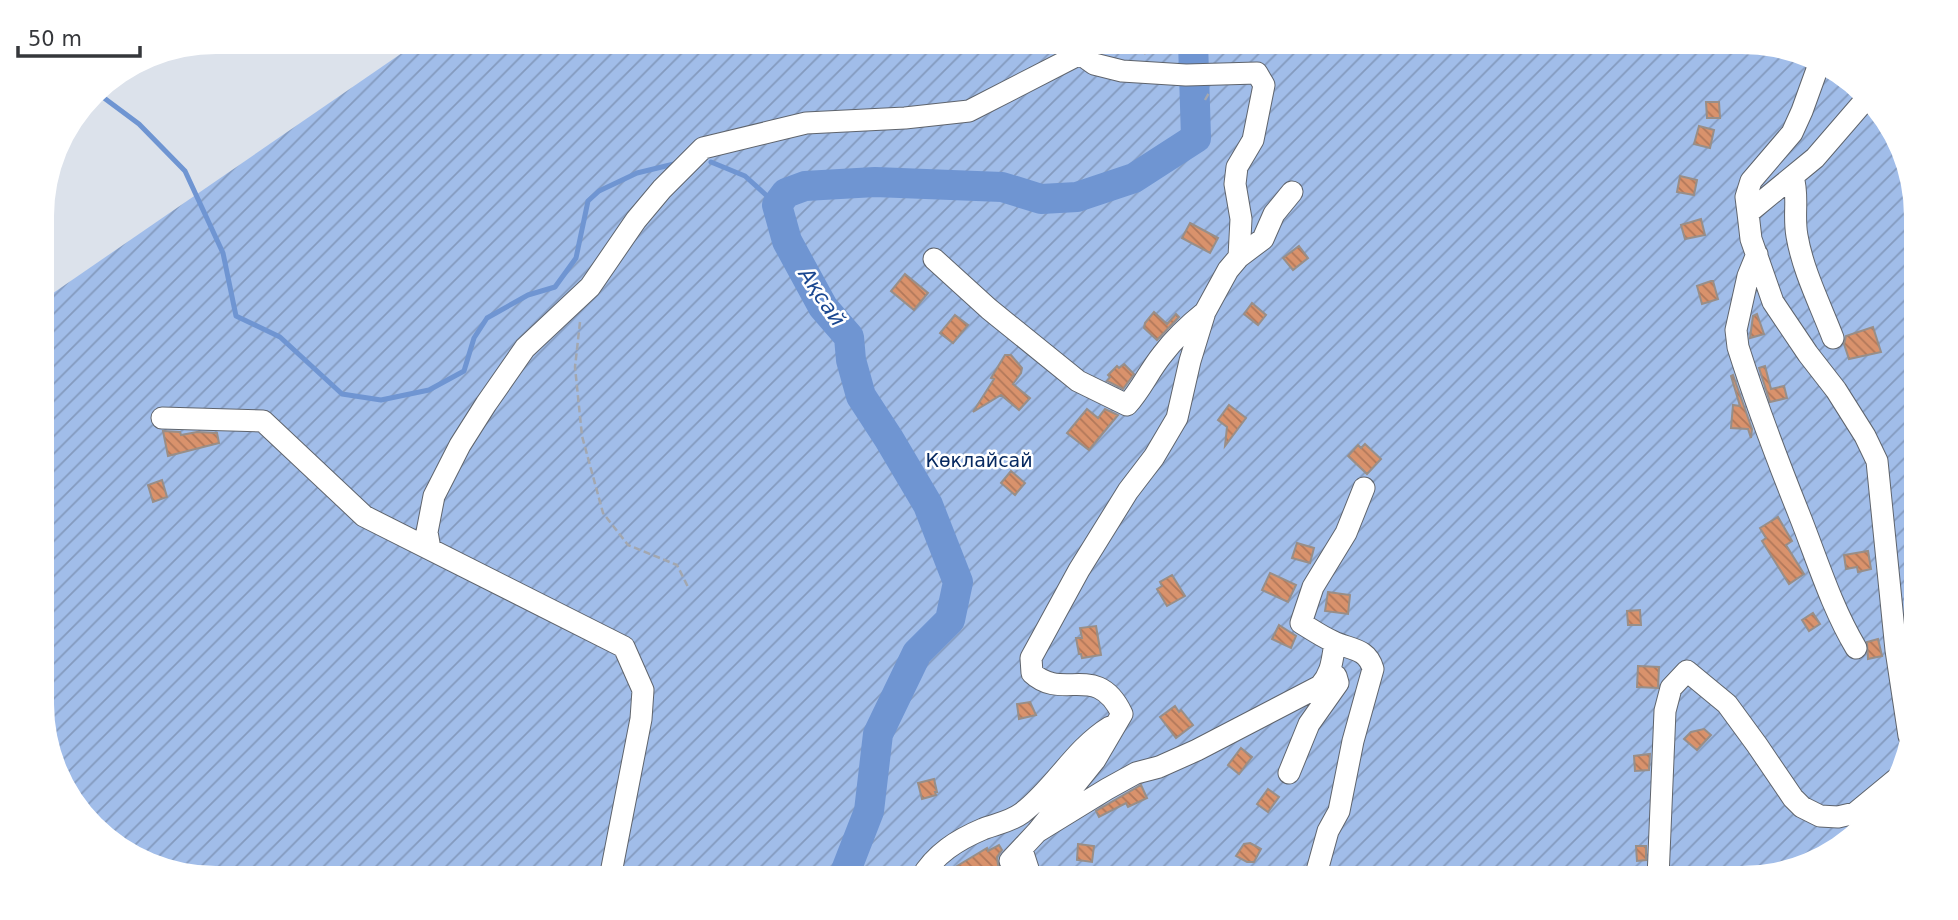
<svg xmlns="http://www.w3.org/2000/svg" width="1958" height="920" viewBox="0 0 1958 920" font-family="'DejaVu Sans',sans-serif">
	<defs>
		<pattern id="garden-furrows" width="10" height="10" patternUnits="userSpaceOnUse" patternTransform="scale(1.75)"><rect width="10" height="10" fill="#a1bde9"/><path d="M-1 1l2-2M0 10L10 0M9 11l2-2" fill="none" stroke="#849abe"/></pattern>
		<pattern id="building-back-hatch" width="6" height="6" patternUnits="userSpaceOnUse" patternTransform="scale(1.75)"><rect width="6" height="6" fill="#d9926c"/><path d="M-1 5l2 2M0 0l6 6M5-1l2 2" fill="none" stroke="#b1785a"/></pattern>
	</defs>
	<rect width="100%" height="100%" fill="#dce2eb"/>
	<path fill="url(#garden-furrows)" d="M418,42H1741L1809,55L1880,111L1915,194L1916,704L1903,771L1839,848L1752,878H217L149,865L78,809L44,727L43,300Z"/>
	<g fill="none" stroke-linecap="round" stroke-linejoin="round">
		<path stroke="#6f95d2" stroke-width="5" d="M96,92L139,124L185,171L223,253L236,316L280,337L342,394L381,400L429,390L464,371L474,338L487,318L528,295L555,287L576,258L588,201L599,191L637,173L674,164
			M711,162L745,176L777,205"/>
		<path stroke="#6f95d2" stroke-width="30" d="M843,878L869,811L878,734L917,653L950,620L958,582L928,505L889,439L861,396L851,360L849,337L823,307L787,241L777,205L786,193L805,186L875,182L1002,187L1041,199L1077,197L1134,178L1196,138L1193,42"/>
	</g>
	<path fill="url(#building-back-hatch)" stroke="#988e88" stroke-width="2" d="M1706,102H1719L1720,118H1707Z
		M1699,126L1714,130L1710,148L1694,144Z
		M1680,176L1697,180L1694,195L1677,192Z
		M1701,219L1705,235L1685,239L1681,225Z
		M1190,223L1218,238L1210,253L1182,238Z
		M1299,246L1308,258L1293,270L1283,258Z
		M905,274L928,293L914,310L891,291Z
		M1711,281H1713L1718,299L1702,304L1697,286Z
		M1252,303L1266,315L1258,325L1244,314Z
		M1154,312L1167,324L1176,314L1179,317L1157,340L1144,328L1145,323Z
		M1757,314L1764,334L1750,338L1753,316Z
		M955,315L968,325L953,343L940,333Z
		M1873,327L1881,352L1849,359L1844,344L1846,336Z
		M1005,355H1011L1022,368L1021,373L1013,384L1030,398L1019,410L1001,395L973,412L994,379L991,378Z
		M1124,364L1134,374L1123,389L1107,381L1110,377L1108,375L1117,366L1119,368Z
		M1765,366L1771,389L1784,386L1787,398L1770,402L1759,368Z
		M1733,375L1752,429L1751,438L1748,429L1731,428L1733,405L1740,406L1731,376Z
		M1229,405L1246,418L1225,446L1227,427L1218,420Z
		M1087,409L1098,418L1105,409L1118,415L1089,450L1067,433Z
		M163,431L180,432L181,435L197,432L217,433L219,443L168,456Z
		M1365,444L1381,459L1367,474L1348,456L1358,445L1361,448Z
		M1011,471L1025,483L1015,495L1001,483Z
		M162,480L167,497L153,502L148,485Z
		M1778,517L1792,541L1786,545L1804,574L1789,584L1762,541L1766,538L1760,528Z
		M1297,543L1314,548L1310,563L1292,558Z
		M1868,551L1871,569L1858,572L1857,567L1846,569L1844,555Z
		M1270,573L1296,585L1288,602L1262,590Z
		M1172,575L1185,596L1167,606L1157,589L1162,586L1160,582Z
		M1328,592L1350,595L1348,614L1325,611Z
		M1640,610L1641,625H1628L1627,611Z
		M1813,613L1820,624L1809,631L1802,620Z
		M1279,625L1296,636L1291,648L1272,639Z
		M1096,626L1101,655L1082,658L1081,654H1079L1076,638H1082L1080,628Z
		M1878,639L1882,656L1868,659L1867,642Z
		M1638,666L1659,667L1658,688L1637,687Z
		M1030,702L1036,715L1019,719L1017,704Z
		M1175,706L1179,712L1181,710L1193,725L1176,738L1160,717Z
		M1704,729L1711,735L1697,750L1684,739L1691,732Z
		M1241,748L1252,757L1239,774L1228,765Z
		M1650,754L1649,770L1635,771L1634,756Z
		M934,779L937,792H935L936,795L922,799L918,783Z
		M1141,785L1147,798L1128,807L1126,803L1099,817L1096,811Z
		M1268,789L1279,797L1268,812L1257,804Z
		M1250,843L1261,849L1254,862H1247L1236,856L1244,844Z
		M1078,844L1094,846L1092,862L1077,860Z
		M999,845L1002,850L997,857L998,865L1006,874L1015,873L1017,878H964L957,866L987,848L988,851Z
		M1636,846H1646V860L1637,861Z"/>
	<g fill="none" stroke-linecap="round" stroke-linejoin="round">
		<defs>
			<path id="minor" d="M1819,64L1802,111L1792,133L1751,181L1746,197L1748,213L1751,239L1773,302L1808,354L1836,390L1865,436L1877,461L1896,650L1909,736
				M1793,177C1799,196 1793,215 1797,236C1803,271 1820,304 1833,338
				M1748,213L1815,158L1866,99
				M1757,254L1748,276L1736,330L1738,347C1756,404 1777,459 1799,514C1817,559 1831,606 1856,648
				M1239,257L1263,239L1274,214L1292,192
				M934,259L989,309L1078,381L1127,405C1141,390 1149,371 1162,355C1174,339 1190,324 1205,312
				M162,418L263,421L364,516L624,647L643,690L641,719L610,878
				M430,549L427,532L434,496L460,445L486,404L525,348L590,287L636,220L662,189L703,148L806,123L905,118L969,111L1080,54L1094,42
				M1289,773L1309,724L1338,683L1336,676
				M1037,832L1095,760L1122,714C1097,661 1063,702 1032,673L1031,658L1079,570L1128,491L1154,457L1177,418L1190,361L1205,312L1228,270L1239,257L1241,219L1235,184L1237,167L1253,140L1264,85L1257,73L1186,75L1122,71L1094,64L1080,54
				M1022,850L1031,878
				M1010,861L1037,832L1107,789L1136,773L1159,767L1197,750L1320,686C1332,673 1332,660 1335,643
				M921,878C935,854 957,840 983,829C996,824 1010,822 1022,813C1055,788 1074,749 1110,727
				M1315,878L1328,831L1339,811L1353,741L1373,669C1367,647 1349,650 1332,641C1321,636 1311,629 1301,623L1313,587L1346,533L1364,488
				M1658,878L1665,711L1671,688L1687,671L1727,704L1757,745L1793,798L1802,807L1820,816L1838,817L1855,813L1895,780"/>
		</defs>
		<use href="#minor" stroke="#5f646c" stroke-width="23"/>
		<path stroke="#a3a7af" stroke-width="2.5" stroke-dasharray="7 3.5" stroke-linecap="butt" d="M1144,54L1157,42
			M1205,100L1209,93
			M580,322L575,367L582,436L603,513L628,545L677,565L689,589"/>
		<use href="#minor" stroke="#fff" stroke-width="21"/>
	</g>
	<g text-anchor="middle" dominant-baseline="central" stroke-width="5" stroke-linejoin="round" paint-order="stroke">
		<g font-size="19" fill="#072960" stroke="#fff">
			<text x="979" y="460">Көклайсай</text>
		</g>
		<g font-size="21" font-style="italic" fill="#1b4891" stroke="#fff">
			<text transform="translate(822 297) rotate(56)">Ақсай</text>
		</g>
	</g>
	<path d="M0 0H1958V920H0ZM216 54H1742A162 162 0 0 1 1904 216V704A162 162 0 0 1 1742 866H216A162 162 0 0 1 54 704V216A162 162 0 0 1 216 54Z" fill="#fff" fill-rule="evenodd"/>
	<path d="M18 46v10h122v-10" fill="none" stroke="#35373b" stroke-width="3.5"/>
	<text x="28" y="46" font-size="21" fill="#35373b" stroke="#ffffff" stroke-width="5" paint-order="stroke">50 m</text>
</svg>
